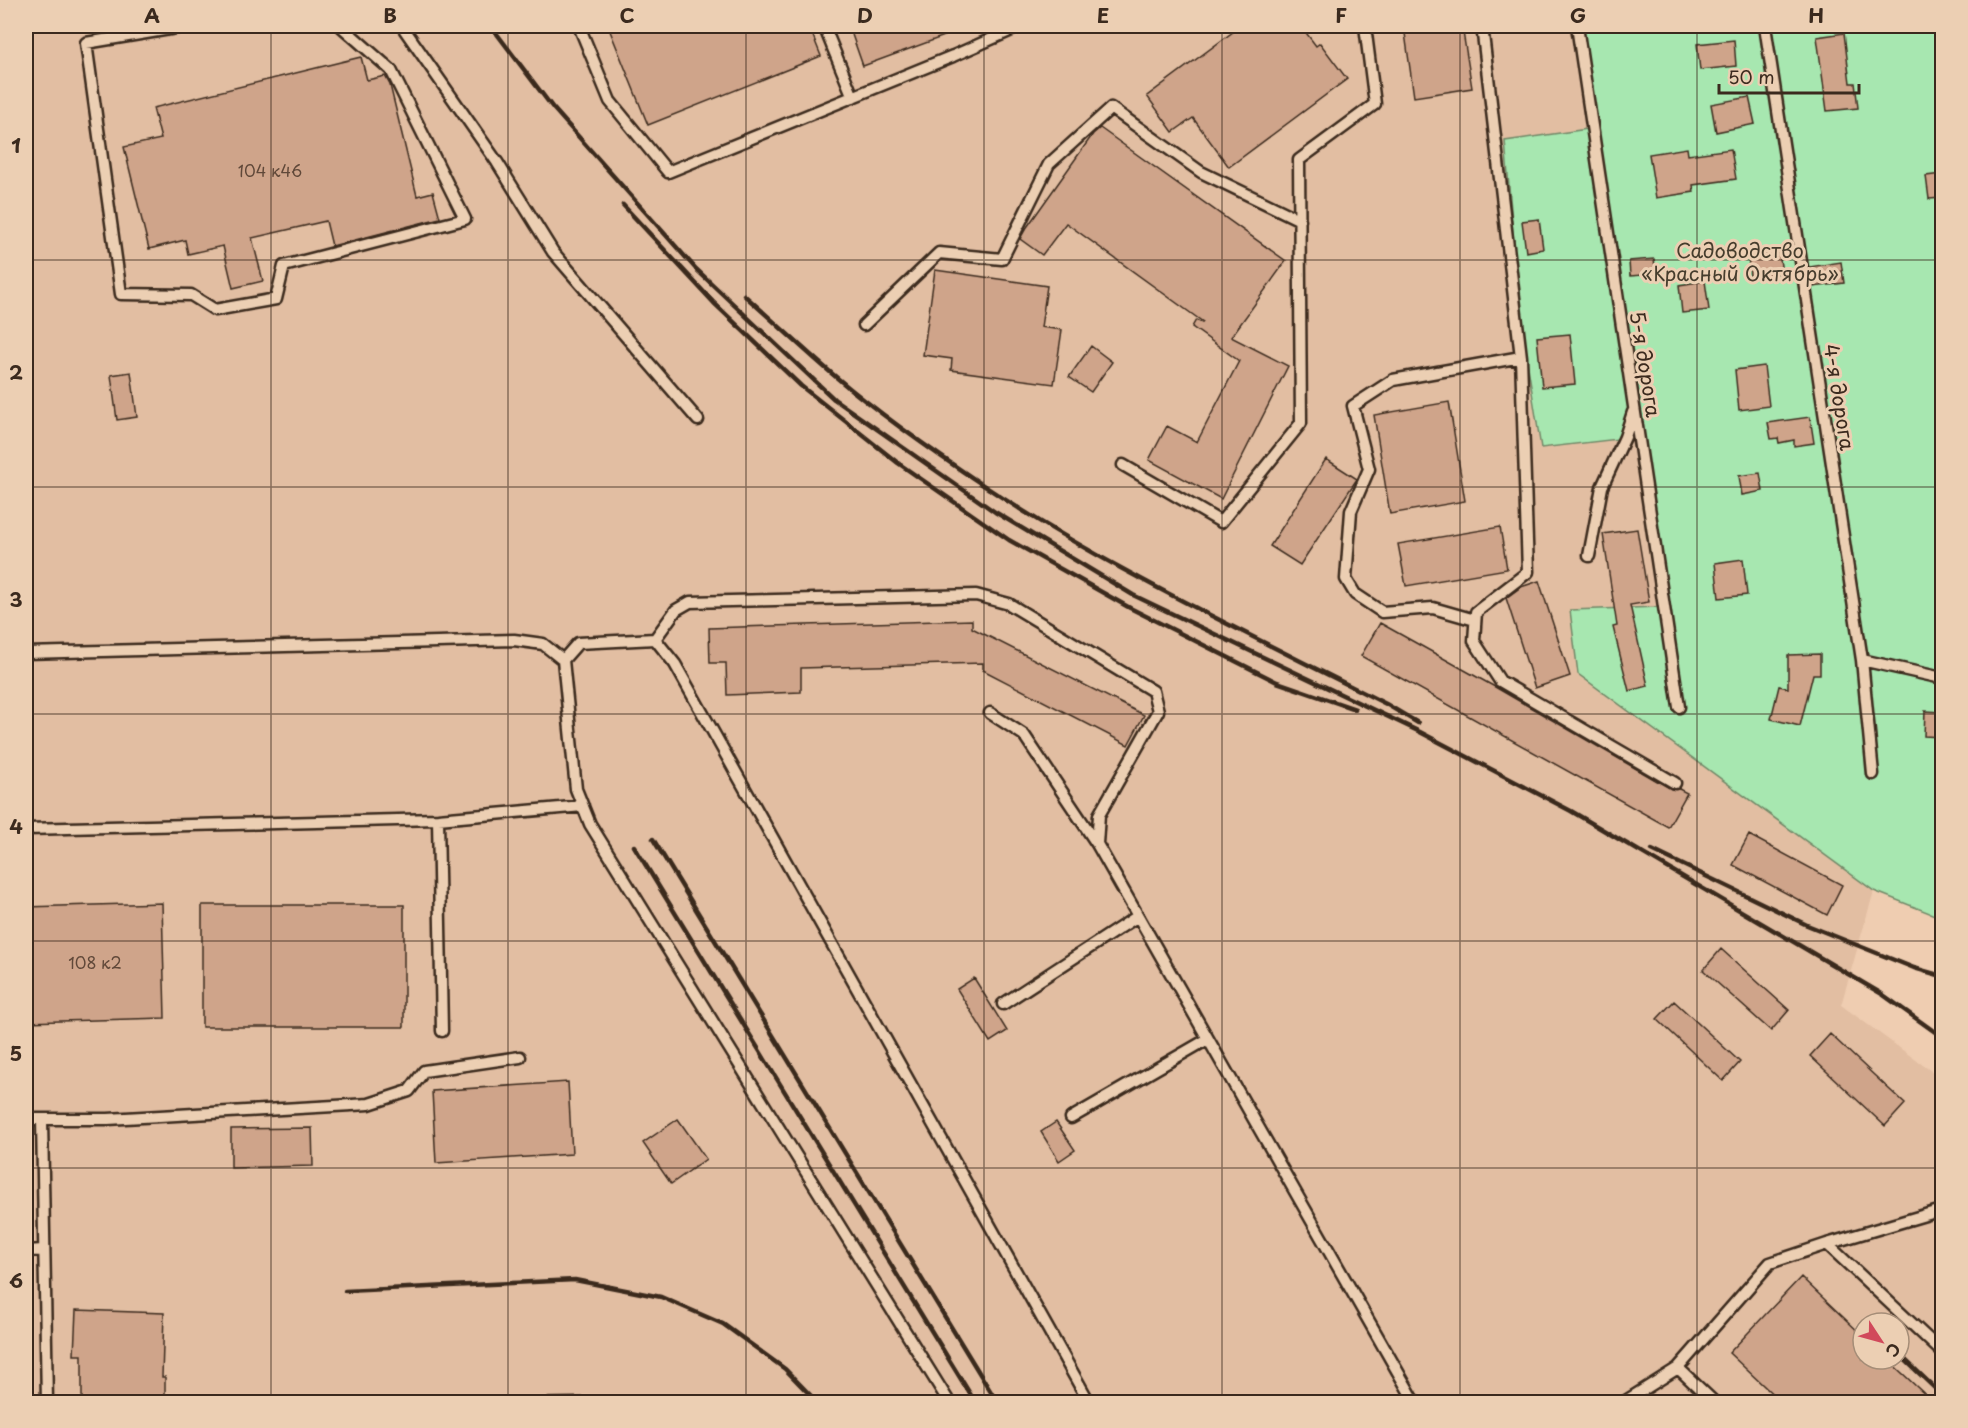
<svg xmlns="http://www.w3.org/2000/svg" width="1968" height="1428" viewBox="0 0 1968 1428" font-family="'Playpen Sans',sans-serif">
	<rect width="100%" height="100%" fill="#efcdb1"/>
	<filter id="ink" filterUnits="userSpaceOnUse"><feTurbulence type="fractalNoise" baseFrequency=".0167" numOctaves="2"/><feDisplacementMap in="SourceGraphic" scale="12" xChannelSelector="R" yChannelSelector="G"/><feConvolveMatrix kernelMatrix="1 2 1 2 8 2 1 2 1" color-interpolation-filters="sRGB"/></filter>
	<g filter="url(#ink)">
		<path fill="#e2bea2" fill-rule="evenodd" d="M26,26H1577L1587,129L1521,323L1541,448L1635,436L1659,608L1578,674L1874,891L1841,1005L1942,1079V1402H26ZM1863,1323H1899V1359H1863Z"/>
		<path fill="#a7e7b0" stroke="#718867" stroke-width="1.5" d="M1577,26H1942V918L1874,891L1578,674L1570,610L1659,607L1635,437L1541,448L1521,323L1505,141L1587,129Z"/>
		<path fill="#cfa48a" stroke="#3b2a1e" stroke-width="1.5" d="M608,26H809L821,56L648,125Z
			M849,26H969V27L863,66Z
			M1241,26H1301L1316,46L1320,43L1347,79L1229,167L1193,118L1173,132L1147,96Z
			M1404,26H1462L1472,88L1414,97Z
			M1844,33L1850,83H1855L1858,108L1827,111L1817,37Z
			M1734,40L1736,66L1700,70L1697,44Z
			M361,57L367,80L385,76L390,85L417,196L433,192L440,218L332,246L326,221L252,238L263,281L233,288L223,246L188,254L185,240L149,249L124,147L161,139L153,108Z
			M1749,97L1755,124L1716,132L1711,104Z
			M1100,128L1286,261L1231,337L1288,366L1221,499L1149,460L1167,426L1197,442L1239,361L1192,327L1196,320L1202,323L1203,322L1066,223L1042,255L1020,239L1025,230L1093,134Z
			M1687,148L1688,155L1731,149L1736,179L1693,185L1694,192L1656,198L1649,154Z
			M1942,174V198L1929,199L1926,176Z
			M1539,219L1543,249L1526,252L1522,221Z
			M1779,252L1782,273L1750,277L1748,256Z
			M1654,259L1656,274L1630,276L1629,261Z
			M1841,262L1844,283L1813,287L1809,267Z
			M935,270L1047,286L1041,327L1062,330L1054,384L951,370L952,359L923,355Z
			M1705,281L1709,310L1682,313L1679,285Z
			M1570,334L1575,384L1542,387L1537,337Z
			M1091,346L1112,362L1091,392L1069,377Z
			M1764,366L1769,406L1739,410L1735,370Z
			M131,372L137,417L117,420L111,375Z
			M1449,402L1465,501L1390,514L1374,415Z
			M1810,417L1814,443L1794,446V440L1779,443L1778,438L1771,439L1768,423Z
			M1326,459L1357,479L1300,565L1270,546Z
			M1760,473L1763,491L1742,495L1739,476Z
			M1500,527L1507,569L1406,586L1398,544Z
			M1637,529L1649,602L1630,605L1648,686L1629,691L1613,627L1617,626L1603,534Z
			M1743,559L1747,595L1719,598L1715,563Z
			M1539,581L1570,676L1535,688L1506,598L1521,587Z
			M972,620V628L1144,715L1128,745L983,670V663L801,668V692L727,695L726,663H710L709,628Z
			M1380,623L1495,687L1671,789H1679L1687,793L1668,827L1361,656Z
			M1820,654V674H1813L1800,726L1771,719L1779,686L1788,688V655Z
			M1925,711L1942,712V737L1924,736Z
			M1749,835L1842,885L1827,915L1733,865Z
			M162,903L165,1018L26,1022V907Z
			M202,905H404V1027H202Z
			M1721,949L1789,1010L1771,1031L1703,970Z
			M974,978L1007,1031L990,1042L957,989Z
			M1674,1001L1740,1062L1723,1081L1657,1019Z
			M1830,1034L1905,1104L1885,1126L1810,1056Z
			M568,1082L572,1154L436,1163L432,1091Z
			M678,1119L706,1159L671,1184L643,1143Z
			M1056,1122L1075,1150L1059,1161L1041,1132Z
			M312,1128L313,1166L231,1168V1129Z
			M1801,1277L1863,1336V1359H1887L1933,1402H1781L1729,1353Z
			M76,1310L164,1313L162,1377H165V1402H82V1355H74Z"/>
		<g fill="none" stroke-linecap="round" stroke-linejoin="round">
			<defs>
				<path id="lane" d="M188,26L86,43L121,294L191,295L215,310L276,299L284,266L465,219L391,70L341,26
					M402,26L497,162L553,252L698,420
					M579,26L610,101L668,172L953,56L1021,26
					M824,26L853,97
					M1482,26L1521,357L1528,572L1476,612L1474,641L1500,681L1675,783
					M1577,26L1679,707
					M1765,26L1862,660L1873,774
					M864,325L939,253L1002,259L1049,164L1111,108L1201,172L1300,220
					M1123,465L1221,522L1301,423L1299,160L1375,104L1365,26
					M1589,556L1602,487L1625,437L1633,412
					M1475,620L1433,608L1382,612L1355,594L1346,579L1351,511L1369,469L1353,406L1393,380L1521,357
					M655,639L676,610L690,602L976,595L1009,604L1153,691L1158,711L1099,815L1097,844L1415,1402
					M655,639L578,643L563,660L576,789L590,824L949,1402
					M655,639L675,664L1089,1402
					M26,653L514,640L543,644L563,660
					M1862,660L1942,678
					M990,713L1024,735L1097,844
					M438,819L442,1031
					M26,829L438,819L583,806
					M1003,1004L1138,916
					M1071,1118L1208,1039
					M26,1119H108L369,1104L409,1091L424,1071L520,1057
					M42,1119L47,1402
					M1827,1244L1942,1352
					M26,1251L44,1250
					M1678,1368L1714,1402
					M1624,1402L1678,1368L1770,1263L1827,1244L1942,1210"/>
			</defs>
			<use href="#lane" stroke="#3b2a1e" stroke-width="15"/>
			<use href="#lane" stroke="#eccfb3" stroke-width="10"/>
			<path stroke="#3b2a1e" stroke-width="4.5" d="M491,26L553,108L696,269L834,399L995,512L1133,595L1420,732L1571,811L1882,994L1942,1037
				M623,205L714,303L801,386L898,463L1009,540L1130,608L1277,682L1355,709
				M744,295C775,322 805,351 836,377C883,417 935,453 986,487C1112,571 1251,635 1386,704L1418,723
				M653,839L997,1402
				M634,846L975,1402
				M1652,850L1807,925L1914,968L1942,976
				M345,1291L575,1280L661,1297L723,1324L785,1369L817,1402
				M1899,1354L1942,1395
				M347,1402L634,1398L672,1402"/>
		</g>
	</g>
	<path fill="none" stroke="#3b2a1e" stroke-width="1.5" stroke-opacity="0.55" d="M271,26V1402M508,26V1402M746,26V1402M984,26V1402M1222,26V1402M1460,26V1402M1697,26V1402M26,260H1942M26,487H1942M26,714H1942M26,941H1942M26,1168H1942"/>
	<g text-anchor="middle" dominant-baseline="central" stroke-width="6" stroke-linejoin="round" paint-order="stroke">
		<g font-size="16" fill="#604839">
			<text x="270" y="170">104 к46</text>
			<text x="95" y="962">108 к2</text>
		</g>
		<g font-size="20" fill="#463d2d" stroke="#eccfb3">
			<text x="1740" y="250">Садоводство<tspan x="1740" dy="23">«Красный Октябрь»</tspan></text>
		</g>
		<g font-size="20" fill="#3b2a1e" stroke="#eccfb3">
			<text transform="translate(1646 364) rotate(81)">5-я дорога</text>
			<text transform="translate(1840 397) rotate(81)">4-я дорога</text>
		</g>
	</g>
	<rect width="1968" height="1428" fill="none" stroke="#eccfb3" stroke-width="66"/>
	<g transform="translate(1881 1341) rotate(126)"><circle r="28" fill="#eccfb3" stroke="#a58d77" stroke-width="1.5"/>
	<path d="M0-4.5L10 22L0 15L-10 22Z" fill="#d1495b"/>
	<text y="-9" font-size="16" font-weight="bold" text-anchor="middle" fill="#3b2a1e">С</text>
	</g>
	<path d="M1719 84v9h140v-9" fill="none" stroke="#3b2a1e" stroke-width="3"/>
	<text x="1728" y="84" font-size="18" fill="#3b2a1e" stroke="#eccfb3" stroke-width="4.5" paint-order="stroke">50 m</text>
	<rect x="33" y="33" width="1902" height="1362" fill="none" stroke="#3b2a1e" stroke-width="2"/>
	<g font-size="20" text-anchor="middle" font-weight="bold" fill="#3b2a1e">
		<text x="152" y="23">A</text>
		<text x="390" y="23">B</text>
		<text x="627" y="23">C</text>
		<text x="865" y="23">D</text>
		<text x="1103" y="23">E</text>
		<text x="1341" y="23">F</text>
		<text x="1578" y="23">G</text>
		<text x="1816" y="23">H</text>
		<text x="16" y="153">1</text>
		<text x="16" y="380">2</text>
		<text x="16" y="607">3</text>
		<text x="16" y="834">4</text>
		<text x="16" y="1061">5</text>
		<text x="16" y="1288">6</text>
	</g>
</svg>
